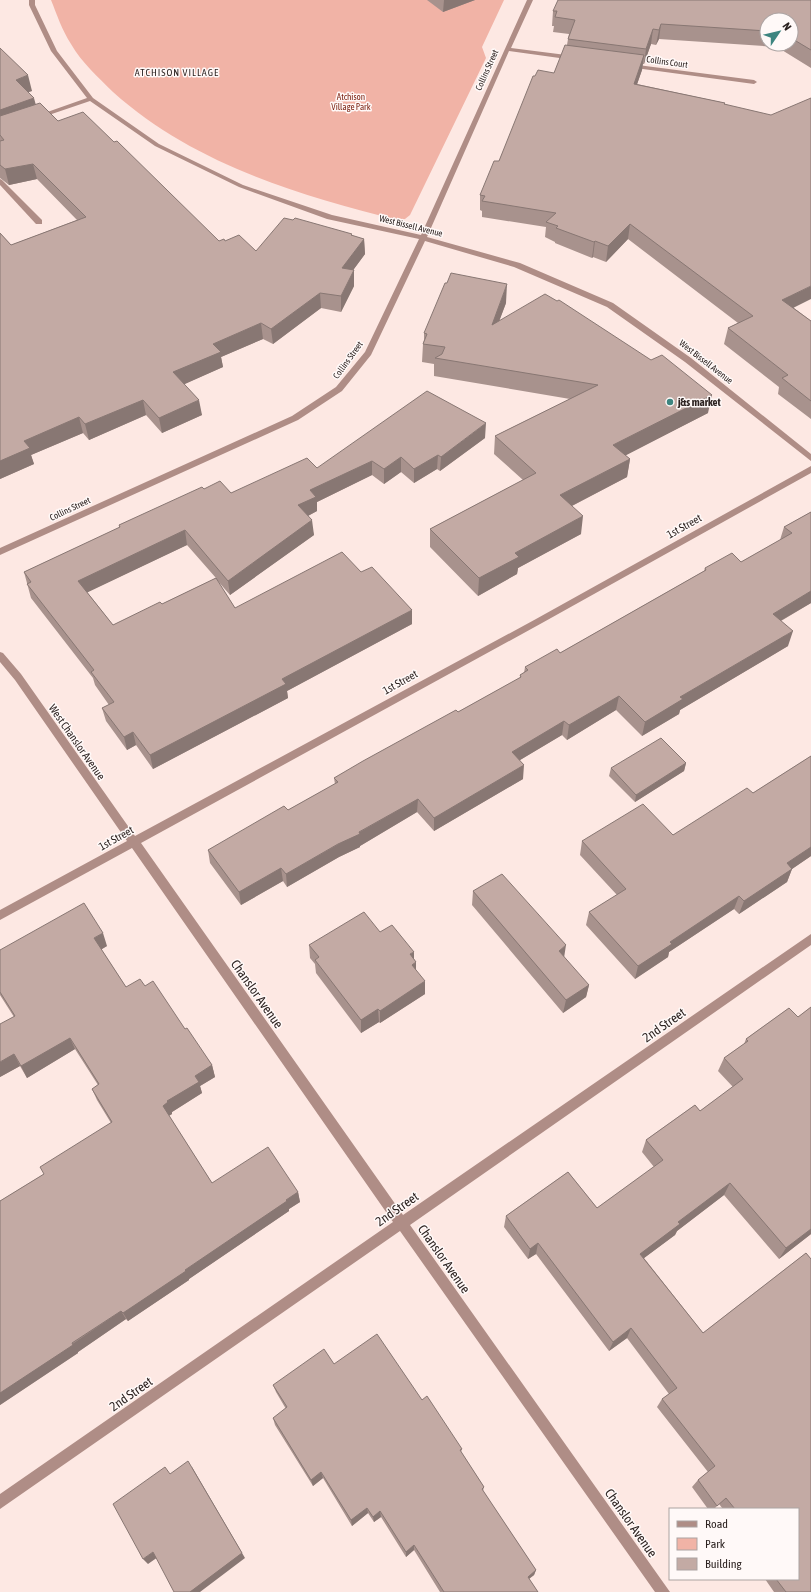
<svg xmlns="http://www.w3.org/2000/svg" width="811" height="1592" viewBox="0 0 811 1592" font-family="'Asap Condensed',sans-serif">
	<rect width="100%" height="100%" fill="#fde8e3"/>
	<path fill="#f1b3a6" d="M51,0H504L482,47L486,58L410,215L405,219L398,220C297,195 192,163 113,92C98,77 82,63 71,44C62,30 57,15 51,0Z"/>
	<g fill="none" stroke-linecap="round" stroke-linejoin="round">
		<path fill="#af8d86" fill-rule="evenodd" d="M0,179L2,180L42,220V224H36L0,185Z"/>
		<path fill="#af8d86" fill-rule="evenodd" d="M29,0H35V5L57,51L93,98L159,144L243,185L332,215L421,235L527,0H533L511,48L574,56L577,58L574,60L509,51L427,237L520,263L613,303L691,358L811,454V461L685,362L607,307L514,267L425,241L371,355L342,391L298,420L0,555V548L292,416L336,387L365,352L419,239L327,219L239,187L155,146L90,101L40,118H36V116L87,98L51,51L29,5Z
			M630,64L754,80L757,82L754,84L628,67L627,66Z
			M811,466V473L542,623L141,843L403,1215L811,934V945L410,1225L670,1592H655L400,1231L0,1509V1494L393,1222L132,848L0,920V910L127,841L15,680L0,662V652L3,653L21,674L135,836L536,619Z"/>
	</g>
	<path fill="#a8928d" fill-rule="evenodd" d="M427,0H475L443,12Z
		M811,0V68L777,47L659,39L656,45L651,44L644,64H643L642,70L637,84L725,103V104L794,308L811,321V419L778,394L779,387L724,344L728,328L738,323L628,239L606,262L593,257L592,258L555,243V242L545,237L546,227L482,217V211L480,210V195L499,161L535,76L554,73L567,45L568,39L569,34L553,32L554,26H552L553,11ZM767,20H791V44H767Z
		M0,48L32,91L28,92L36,105L219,241H225L256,251L352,234V236L364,239L365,254L353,270H354V286L341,312L321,308L273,344L263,339L221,357L223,367L184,384L202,415L162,433L146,415L89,440L83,433L31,455L34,464L0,479V233L11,245L77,220L37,179L9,185L0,178Z
		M506,303L499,321L708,413L625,455L630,459L627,477L572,506L581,534L518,568L517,574L478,596L430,547V529L523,480L494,454L495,436L570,399L434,376V364L422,362L423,344L424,340V333Z
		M485,438L440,471L437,469L414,483L401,472L384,484L372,475L317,502V511L308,516L314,535L230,595L217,580L235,608L361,572L412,624L287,691L288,698L153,769L136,745L127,750L106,721L102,708L109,705L95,685L93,678L31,598L24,572L119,528V525L204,489L231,493L317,468ZM187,545L216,578L162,604L113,625L87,592Z
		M811,512V603L781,621L788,646L680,710L679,714L642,736L616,710L567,740L562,735L520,760L523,779L434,831L417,812L360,846V847L339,857L287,887L283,881L241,905L210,863L208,850L288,810L335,784L334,778L458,712L520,678V675L524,673L525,667L560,653L704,571L705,568L741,562L780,540L784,527Z
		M811,756V856L792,869L787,882L739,914L734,909L669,952L668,957L635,979L586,925L589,912L617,895L580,855L582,841L673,835L753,793Z
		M686,763L684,771L635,802L609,776L611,768Z
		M473,891L589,985L586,997L563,1013L472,905Z
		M380,932L414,959L416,962V970L425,994L380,1023L379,1022L361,1033L316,973L315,964L310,958L309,945Z
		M107,946L101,949L126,987L145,986L185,1029L212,1065L215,1077L200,1086L202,1093L172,1112V1114L169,1116L212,1183L298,1192L300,1202L289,1209V1211L189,1279V1280L128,1321L126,1319L78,1352V1353L0,1405V1201L44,1174L111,1123L97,1100L92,1089L98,1085L75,1049L27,1078L20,1066L0,1077L14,1017L0,995V950Z
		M811,1007V1234L779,1259L724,1195L677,1231L675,1235L644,1258L703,1333L806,1253L811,1259V1592H774L765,1579H798V1509H723L719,1504L714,1509H708L692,1487L698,1480L708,1472L657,1407L662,1399L669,1394L627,1338L609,1351L536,1254L528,1259L504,1227L506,1216L568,1172L597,1208L654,1167L642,1152L646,1140L695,1105L700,1111L733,1087L718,1071L724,1058L744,1044L746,1039L789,1008L798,1017Z
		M334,1364L422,1400L462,1449L461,1452L484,1487L483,1491L536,1570L534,1575L529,1579L538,1592H440L414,1550L406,1557L381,1517L374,1522L368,1513L352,1526L323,1478L313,1486L275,1425L273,1418L286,1409L276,1392L273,1385Z"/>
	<path fill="#887773" d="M444,0H475L443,12Z
		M661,24L659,39L656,45L659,30Z
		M653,29L651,44L644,64L646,49Z
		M644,55L642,70L632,99L634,84Z
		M28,75L32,91L19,95L16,80Z
		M34,98L38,113L0,126V110Z
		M33,164L37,179L9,185L5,169Z
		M630,224L628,239L606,262L608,246Z
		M364,239L365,254L343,284L342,268Z
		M595,241L593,257L592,258L594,242Z
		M354,270V286L341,312V296Z
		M507,284L506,303L491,343L492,325Z
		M811,286V299L779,315L782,300Z
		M320,293L321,308L273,344L271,329Z
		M261,323L263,339L221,357L223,367L176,388L173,372L213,344Z
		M712,395L708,413L611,463L613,445Z
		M143,400L146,415L89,440L85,424Z
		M199,400L202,415L162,433L159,418Z
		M79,417L83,433L31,455L34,464L0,479V461L24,441Z
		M486,423L485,438L440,471L441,457Z
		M438,455L437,469L414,483V469Z
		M401,457V472L384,484V469Z
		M630,459L627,477L558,513L560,495Z
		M372,461V475L317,502V511L300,520L298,505L310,490Z
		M583,516L581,534L518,568L517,574L478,596L479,578L515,553Z
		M312,520L314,535L230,595L228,581Z
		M185,530L187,545L82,595L78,581Z
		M811,591V603L768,628L773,614Z
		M412,610V624L287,691L288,698L153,769L150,755L282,679Z
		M793,631L788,646L680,710L679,714L642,736L645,722L680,697Z
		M619,696L616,710L567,740L569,725Z
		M564,721L562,735L510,766L512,752Z
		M133,732L136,745L127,750L124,737Z
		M686,763L684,771L635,802L636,795Z
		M524,765L523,779L434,831V818Z
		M418,799L417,812L360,846V847L339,857L287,887L286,874Z
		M811,847V856L792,869L787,882L739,914L744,901L787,863Z
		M281,868L283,881L241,905L239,892Z
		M739,896L734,909L669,952L668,957L635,979L638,966L670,942Z
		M103,933L107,946L99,951L94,938Z
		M566,945L564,958L559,951Z
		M414,952V964L416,962V975L412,977L410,954Z
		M425,981V994L380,1023V1011Z
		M589,985L586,997L563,1013L566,1000Z
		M378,1009L379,1022L361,1033V1020Z
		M70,1038L75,1049L27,1078L21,1066Z
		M14,1054L20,1066L0,1077V1062Z
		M212,1065L215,1077L200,1086L202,1093L172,1112V1114L166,1117L163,1106L167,1101L195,1076Z
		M730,1183L724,1195L677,1231L675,1235L636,1264L640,1254L678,1222Z
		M298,1192L300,1202L289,1209V1211L189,1279V1280L128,1321L123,1313Z
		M811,1229V1234L779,1259L786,1248Z
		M538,1243L536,1254L528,1259L530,1249Z
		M121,1311L126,1319L78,1352V1353L0,1405V1393Z
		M631,1328L627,1338L609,1351L613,1342Z
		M192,1467L245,1558L200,1592H190Z
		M321,1472L323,1478L313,1486L311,1480Z
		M367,1508L368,1513L352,1526L351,1520Z
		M380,1511L381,1517L374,1522L373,1517Z
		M414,1545V1550L406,1557V1552Z
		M153,1552L158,1557L148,1564L143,1559Z
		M536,1570L534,1575L526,1581L528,1577Z"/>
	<path fill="#c3aaa4" stroke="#887773" d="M558,0H811V50L791,38V20H767V31L661,24L659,30L653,29L646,49L568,39L575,20L555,17L557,11H553Z
		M565,45L644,55L634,84L725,103L724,104L771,115L811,98V286L782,300L811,321V401L782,378L788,375L728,328L753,316L630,224L608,246L595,241L594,242L556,228L558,226L546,222L556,213L482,201L485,196L480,195L494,161H499L533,76H535L538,70L554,73Z
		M0,48L28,75L16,80L34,98L0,110Z
		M40,103L58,121L83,112L114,142L117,141L219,241L224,239L225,241L239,235L256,251L284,218L293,220L295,218L352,234L351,235L364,239L342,268L354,270L341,296L320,293L271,329L261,323L213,344L221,352L173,372L199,400L159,418L143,400L85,424L79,417L24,441L30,448L0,461V233L11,245L86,217L33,164L5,169L0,165V141L4,140L0,135V116Z
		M451,273L507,284L492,325L545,294L557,301L559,300L651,360L662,355L712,395L613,445L630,459L560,495L583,516L515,553L519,557L479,578L430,529L536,473L495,436L598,385L435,358L442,354L445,347L423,344L427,334L424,333L445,283H447Z
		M427,391L486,423L441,457L438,455L414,469L401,457L384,469L372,461L310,490L316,497L298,505L312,520L228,581L185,530L78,581L113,625L160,602L162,604L216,578L235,608L342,552L361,572L372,567L412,610L282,679L286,684L150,755L133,732L124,737L102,708L114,702L91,672L94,670L27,584L31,582L24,572L120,527L119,525L202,487L204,489L220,481L231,493L307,458L317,468Z
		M811,512V591L773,614L793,631L680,697L683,699L645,722L619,696L569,725L564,721L512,752L524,765L434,818L418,799L359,832L360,834L338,844L286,874L281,868L239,892L208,850L284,806L288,810L338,782L334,778L363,761L456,710L458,712L521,677L520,675L528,670L525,667L557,649L560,653L706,570L705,568L732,553L741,562L792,533L784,527Z
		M661,738L686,763L636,795L611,768Z
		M811,756V847L787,863L792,869L744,901L739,896L670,942L672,944L638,966L589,912L626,889L582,841L643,804L673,835L747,788L753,793Z
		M502,874L566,945L559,951L589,985L566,1000L473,891Z
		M84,903L103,933L94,938L126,987L140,979L145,986L153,981L185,1029L187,1028L212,1065L195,1076L199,1082L167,1101L168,1102L163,1106L212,1183L268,1147L298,1192L286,1200L287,1201L185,1270L186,1271L123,1313L121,1311L72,1343L73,1345L0,1393V1201L44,1174L40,1167L112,1122L92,1089L99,1084L70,1038L21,1066L14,1054L0,1062V1024L15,1016L0,992V950Z
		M364,912L380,932L392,925L414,952L410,954L416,962L412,965L425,981L380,1011L378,1009L361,1020L315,960L319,957L309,945Z
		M811,1007V1229L786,1248L730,1183L678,1222L680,1224L640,1254L703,1333L806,1253L811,1259V1592H786L776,1579H798V1509H735L726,1498L717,1506L698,1480L715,1466L662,1399L677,1388L631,1328L613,1342L538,1243L530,1249L506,1216L568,1172L597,1208L663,1160L646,1140L695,1105L700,1111L743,1079L724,1058L748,1041L746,1039L789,1008L798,1017Z
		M377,1334L422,1400L427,1396L462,1449L460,1450L484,1487L482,1489L536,1570L528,1577L538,1592H444L414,1545L406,1552L380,1511L373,1517L367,1508L351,1520L321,1472L311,1480L273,1418L287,1407L273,1385L324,1349L334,1364Z
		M188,1461L242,1553L190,1592H174L153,1552L143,1559L113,1504L165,1467L170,1474Z"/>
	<circle fill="#3d8580" stroke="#fff9f8" stroke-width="1.5" cx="670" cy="402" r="4"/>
	<g text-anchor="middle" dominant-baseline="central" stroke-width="3" stroke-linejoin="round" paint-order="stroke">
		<g font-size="9" fill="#2d2321" stroke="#fff9f8">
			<text transform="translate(667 62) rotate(8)">Collins Court</text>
			<text transform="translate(487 70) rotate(-66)">Collins Street</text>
			<text transform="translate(411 226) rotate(14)">West Bissell Avenue</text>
			<text transform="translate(348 360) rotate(-54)">Collins Street</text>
			<text transform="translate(706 362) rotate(38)">West Bissell Avenue</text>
			<text transform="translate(70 509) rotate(-25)">Collins Street</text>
		</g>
		<g font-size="9" fill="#7b2313" stroke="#fff9f8">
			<text x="351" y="97">Atchison<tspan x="351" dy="10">Village Park</tspan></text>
		</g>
		<g font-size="10" letter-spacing="1" fill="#2d2321" stroke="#fff9f8">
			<text x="177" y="72">ATCHISON VILLAGE</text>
		</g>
		<g font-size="11" font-weight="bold" fill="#2d2321" stroke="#fff9f8" text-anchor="start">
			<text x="678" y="402">j&amp;s market</text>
		</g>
		<g font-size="11" fill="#2d2321" stroke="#fff9f8">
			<text transform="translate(684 526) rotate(-29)">1st Street</text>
			<text transform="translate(400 682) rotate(-29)">1st Street</text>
			<text transform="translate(77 742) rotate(55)">West Chanslor Avenue</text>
			<text transform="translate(116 838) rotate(-29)">1st Street</text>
		</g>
		<g font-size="13" fill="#2d2321" stroke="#fff9f8">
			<text transform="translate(257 994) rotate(55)">Chanslor Avenue</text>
			<text transform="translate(664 1025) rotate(-35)">2nd Street</text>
			<text transform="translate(397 1209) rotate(-35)">2nd Street</text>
			<text transform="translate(444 1259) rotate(55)">Chanslor Avenue</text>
			<text transform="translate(131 1394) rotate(-35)">2nd Street</text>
			<text transform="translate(631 1523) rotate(55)">Chanslor Avenue</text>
		</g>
	</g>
	<rect x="669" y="1508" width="130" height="72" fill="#fff9f8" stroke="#aba3a2"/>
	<rect x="677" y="1521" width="20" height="6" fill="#af8d86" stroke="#aba3a2"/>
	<text x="705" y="1528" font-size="12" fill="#2d2321">Road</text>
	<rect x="677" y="1538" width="20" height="12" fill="#f1b3a6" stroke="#aba3a2"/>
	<text x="705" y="1548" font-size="12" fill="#2d2321">Park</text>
	<rect x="677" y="1558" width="20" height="12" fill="#c3aaa4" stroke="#aba3a2"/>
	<text x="705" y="1568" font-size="12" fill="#2d2321">Building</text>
	<g transform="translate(779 32) rotate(55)"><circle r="19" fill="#fff9f8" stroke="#aba3a2"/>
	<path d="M0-3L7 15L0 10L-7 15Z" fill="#3d8580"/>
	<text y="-6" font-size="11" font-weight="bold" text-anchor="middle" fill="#2d2321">N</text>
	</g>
</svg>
